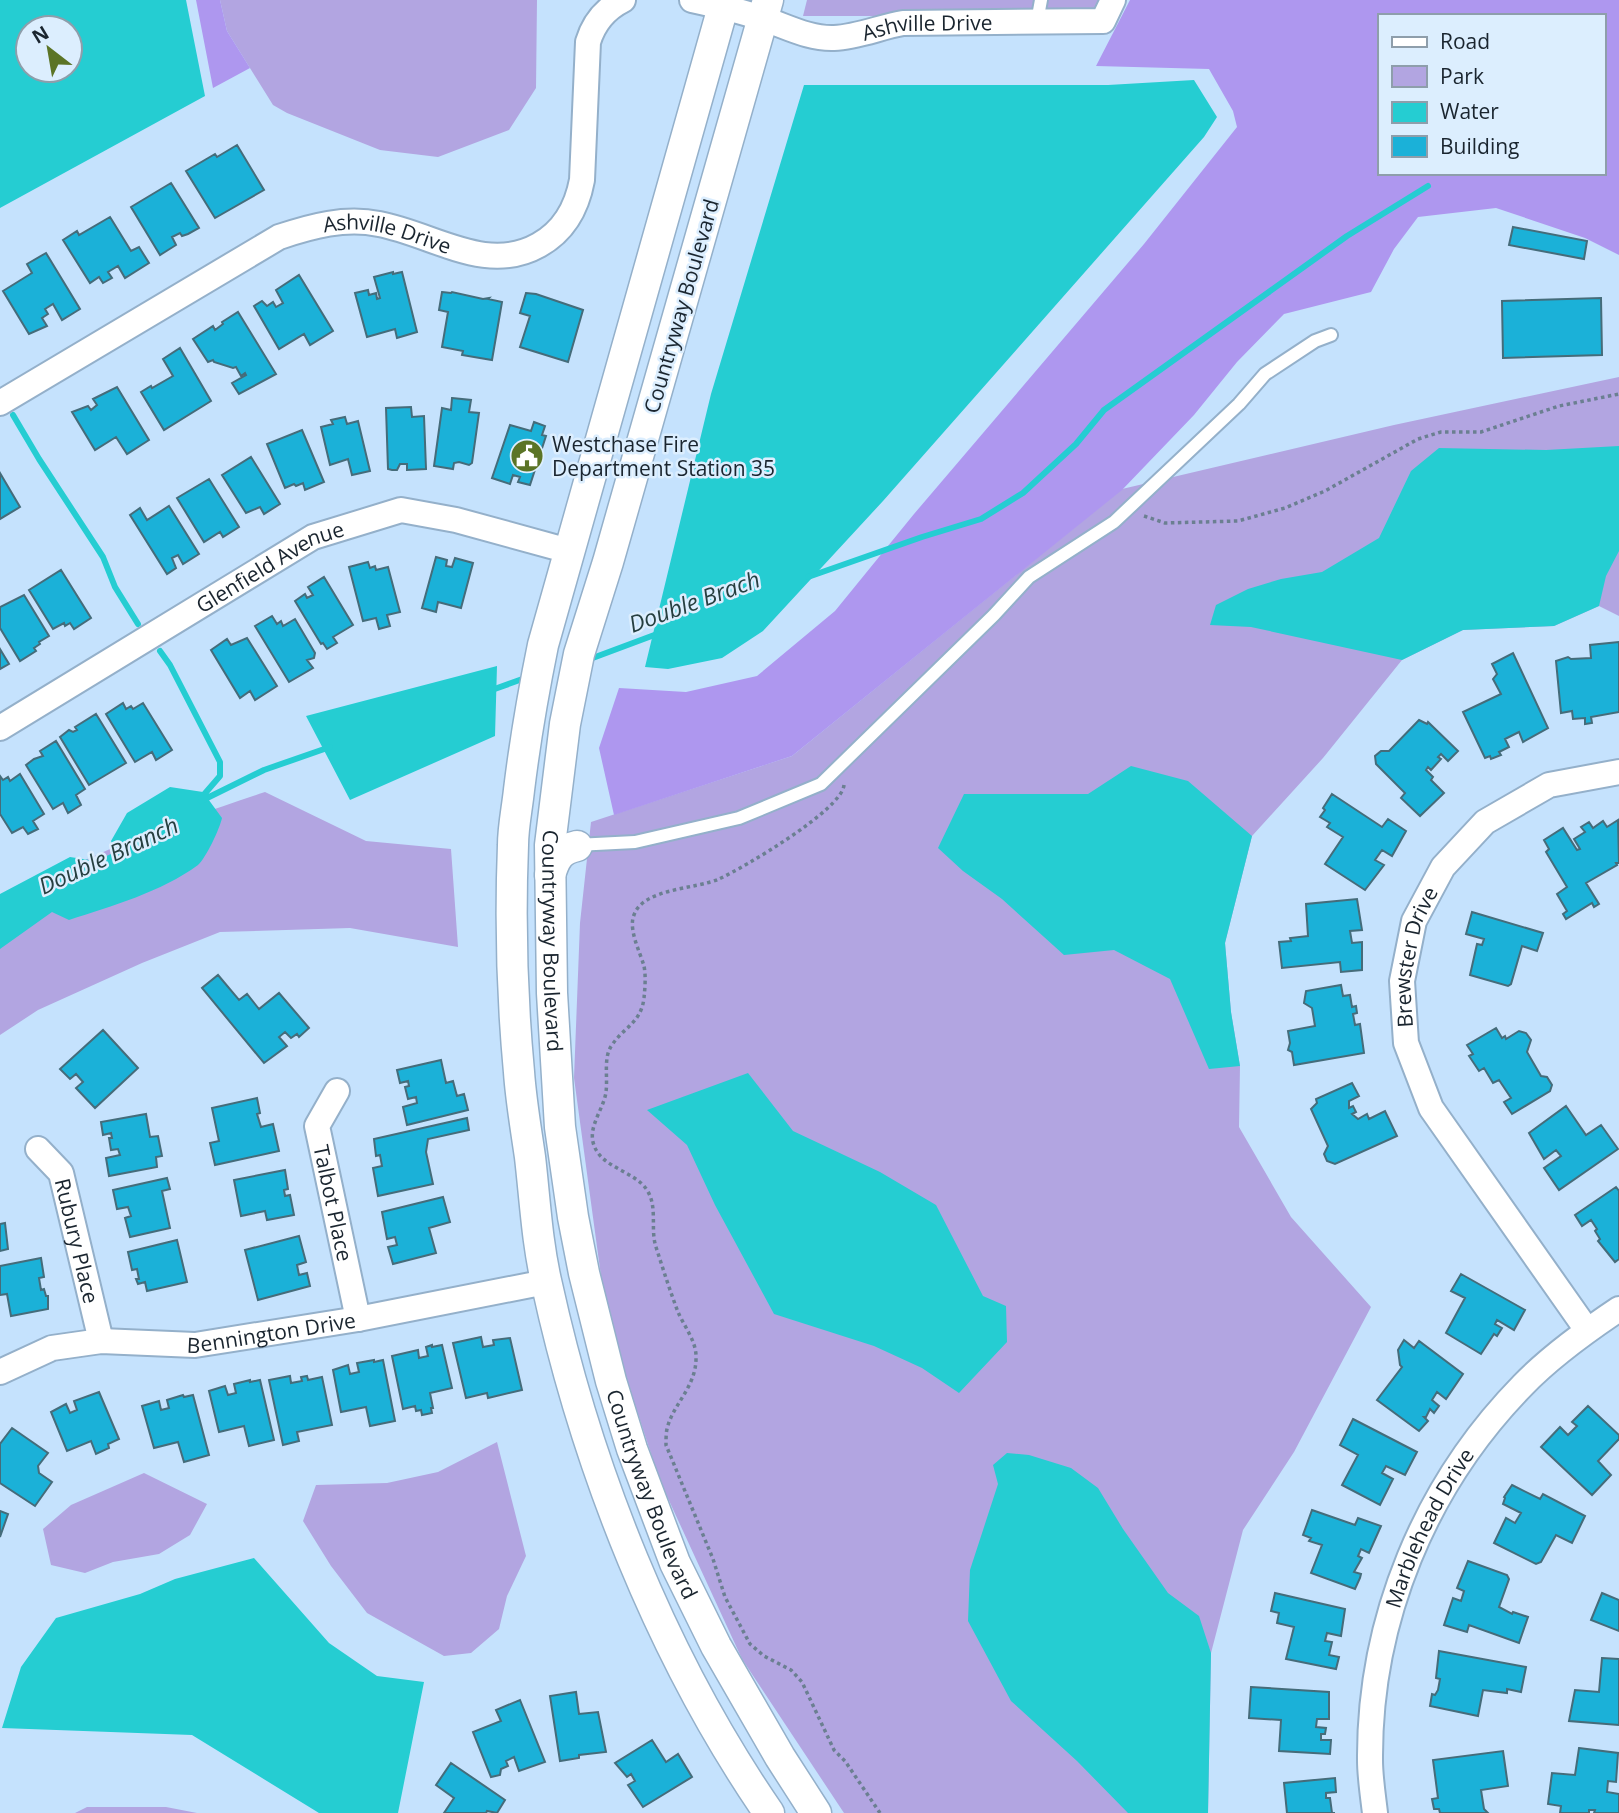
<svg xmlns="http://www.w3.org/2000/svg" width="1619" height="1813" viewBox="0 0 1619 1813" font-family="'Open Sans',sans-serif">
	<rect width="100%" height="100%" fill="#c5e2fd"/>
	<path fill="#b2a5e1" d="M220,0H537L536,88L509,130L438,157L380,150L287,113L273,105L227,31Z
		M807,0H1101L1096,9L902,11L876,16H803Z
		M1619,377V616L1599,606L1554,626L1463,630L1402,660L1323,758L1252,836L1225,943L1231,1012L1240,1066L1239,1127L1291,1217L1371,1307L1294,1452L1243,1530L1211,1653L1208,1813H844L742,1659L660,1481L607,1320L574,1078L580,923L591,822L792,756L1122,489L1394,425Z
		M265,792L366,841L451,849L458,947L350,928L220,932L142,963L38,1010L0,1035V904C83,855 174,822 265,792Z
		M497,1442L526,1556L507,1596L499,1629L471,1653L444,1656L367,1613L331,1566L303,1521L316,1485L387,1483L438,1472Z
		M144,1473L207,1504L190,1535L159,1554L113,1562L85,1573L51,1565L43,1529L71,1505Z
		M87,1807H166L197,1813H75Z"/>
	<path fill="#ae97ef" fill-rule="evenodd" d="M196,0H220L227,31L250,68L213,88Z
		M1130,0H1619V255L1585,238L1496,208L1418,217L1394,249L1371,292L1284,314L1237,362L1194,415L1122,490L792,756L614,815L599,748L619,688L686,692L757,676L835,611L914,514L1144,244L1237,127L1233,111L1209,69L1096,66ZM1379,16H1603V173H1379Z"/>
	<path fill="#25cdd2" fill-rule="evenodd" d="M0,0H186L205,96L0,208ZM28,28H70V70H28Z
		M1194,80L1217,117L1204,137L883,501L763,631L722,658L668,669L645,667L711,394L804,85H1108Z
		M1619,446V551L1606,576L1599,606L1554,626L1463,630L1402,660L1251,627L1210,625L1216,605L1248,589L1281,579L1322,572L1379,538L1411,471L1439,448L1546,450Z
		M497,666L495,736L350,800L306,716Z
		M1131,766L1188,781L1252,836L1225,943L1231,1012L1240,1066L1209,1069L1170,979L1114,950L1064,955L1002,899L963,871L938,848L964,794H1088Z
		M170,787L203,792L222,818C220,828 206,858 198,865C161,892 112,906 69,920L52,912L0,949V894L70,857L96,861L115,852L111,841L127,813Z
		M748,1073L793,1131L880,1172L936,1205L983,1296L1006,1306L1007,1342L959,1393L922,1368L874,1346L774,1314L715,1205L687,1145L647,1110Z
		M1007,1453L1029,1455L1071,1468L1098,1488L1123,1529L1168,1593L1199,1616L1211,1653L1208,1813H1128L1077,1761L1011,1701L968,1621L970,1570L998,1484L993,1465Z
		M254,1558L329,1643L377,1676L424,1682L398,1813H319L192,1735L2,1728L21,1667L56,1618L140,1594L175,1579Z"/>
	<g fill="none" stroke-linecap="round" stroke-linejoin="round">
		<path stroke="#25cdd2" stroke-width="6" d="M13,415L39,459L103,557L115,587L138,624
			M808,577L922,537L981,519L1023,493L1076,444L1104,410L1347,236L1428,186
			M160,651L170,665L220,762V776L201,798
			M590,659L657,634
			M489,691L528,677
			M201,801L264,770L330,747"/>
	</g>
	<path fill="#1bb1d8" stroke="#456c7a" stroke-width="2" d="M237,145L264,190L215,218L186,171L215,154L217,157Z
		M171,183L199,228L188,234L182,236L180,233L172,237L176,245L160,255L131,207Z
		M110,217L131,251L139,247L149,263L125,278L118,266L108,272L112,278L103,283L99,277L90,283L63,240L77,231L79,235Z
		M1513,227L1587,241L1584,259L1509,245Z
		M46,253L80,309L62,320L53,304L45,309L48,314L42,318L47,326L29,334L3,291L32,273L27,264Z
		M393,272V274L402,272L417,332L397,338L395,329L367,337L355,293L368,290L369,295L376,293L377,299L380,298L374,277Z
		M299,275L333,331L310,345L304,334L279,349L254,306L262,301L267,306L273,302L276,307L283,303L276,290Z
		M442,292L451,293L452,292L483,299L489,298L488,299L502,302L492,360L462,355L463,351L442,347L448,312L439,310Z
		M526,293L536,294L583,310L568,362L520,347L530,316L520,313Z
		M1601,298L1602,355L1503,358L1502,301Z
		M238,312L276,374L239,394L232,383L246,375L245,373L241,376L236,367L233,368L214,362L213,360L208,362L193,339L213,326L215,330L223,324L222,322Z
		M180,348L211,401L164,430L141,392L151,386L152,388L173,376L163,359Z
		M117,387L149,440L127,454L116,437L95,450L72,412L88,406L91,410L97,405L93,399Z
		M452,398L471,400L469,412L479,413L472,463L469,465L459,462L454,463L453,469L434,466L442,408L451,410Z
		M411,407L412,417L424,416L426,469L407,470V464H400L397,470H392L388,469L386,408Z
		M345,417L347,424L358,421L370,471L352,475L348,459L330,465L321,427L333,424L331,420Z
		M534,422L545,426L542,435L546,436L530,485L518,482L520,477L513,475L510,484L492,478L510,425L531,431Z
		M302,430L324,482L305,490L303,483L296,486L294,484L285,488L267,444Z
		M251,457L280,504L264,514L260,507L246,513L222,475Z
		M0,473L20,507L0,519Z
		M209,479L239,527L223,537L220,532L204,542L177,498Z
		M169,506L199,554L183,564L178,555L172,558L176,568L167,574L130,515L140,508L147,520Z
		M436,557L447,560L446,566L452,567L455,558L473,563L461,608L438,602L436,612L422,608Z
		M368,562L370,568L375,566L376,570L388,567L400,612L387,615L390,626L379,629L376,618L363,621L349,567Z
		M61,570L91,618L74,629L70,623L65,626L64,623L53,629L29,590Z
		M324,577L353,625L333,637L337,643L327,649L323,643L321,644L295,601L305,594L307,598L313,595L308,587Z
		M24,595L49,636L39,642L40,644L34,648L36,651L20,661L0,628V607Z
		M272,616L277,624L281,621L283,626L295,619L315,653L314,658L307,660L313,668L289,682L255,626Z
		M247,638L277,686L255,700L250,691L240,698L211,650L227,639L231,645Z
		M1619,642V712L1591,717L1592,723L1585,724V718L1573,719L1572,711L1561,713L1556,661L1568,657L1571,659L1591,658L1590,645Z
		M0,649L9,664L0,669Z
		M1513,653L1548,728L1523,742L1519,732L1505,739L1509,747L1499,752L1501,755L1491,759L1490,756L1485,758L1463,712L1501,694L1493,679L1497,674L1492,664Z
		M123,703L126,709L131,706L133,709L143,703L172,750L156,760L152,752L135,762L106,714Z
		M96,714L126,763L89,785L60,737L69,730L73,732L77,730L75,727Z
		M1419,720L1427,724L1428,722L1458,751L1448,761L1441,754L1438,757L1441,759L1431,770L1428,767L1426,770L1433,777L1431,780L1444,793L1420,816L1401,798L1405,793L1376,764L1375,756L1381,751H1389Z
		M56,741L85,789L76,795L81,805L68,813L63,803L53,809L26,765L34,759L43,756L40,751Z
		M20,774L44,814L33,821L38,829L28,834L23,827L12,833L0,814V776L3,780L8,777L10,781Z
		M1332,794L1382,827L1388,819L1406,831L1392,856L1382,850L1375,860L1384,865L1365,890L1325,864L1343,837L1327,827L1330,823L1320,817L1325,810L1323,808Z
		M1618,820L1619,863H1616L1617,865L1586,883L1599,904L1594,907L1592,903L1566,919L1563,914L1567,911L1557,894L1567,887L1546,852L1549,849L1544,840L1563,828L1577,850L1580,849L1574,839L1585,832L1581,827L1589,822L1593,828L1603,821L1607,827Z
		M1357,899L1362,930L1350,931L1352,943L1362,942V970L1341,972L1340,962L1282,968L1279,942L1291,941L1290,938L1308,936L1306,904Z
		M1472,912L1543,933L1537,951L1522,946L1511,984L1508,986L1470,975L1477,944L1482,945L1484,939L1466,934Z
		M218,975L239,1000L247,994L259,1009L279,993L309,1028L299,1037L297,1034L291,1038L285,1032L279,1037L287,1046L264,1063L202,988Z
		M1341,985L1343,996L1350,995L1352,1007L1356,1006L1357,1013L1353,1014L1355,1025L1360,1024L1364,1053L1294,1065L1292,1052L1288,1050L1290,1043L1288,1031L1315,1026L1312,1008L1304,1003L1306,991Z
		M1496,1028L1502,1038L1505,1036L1506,1039L1519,1031L1526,1033L1531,1040L1527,1052L1541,1076L1547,1077L1552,1085L1550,1091L1512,1114L1504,1102L1511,1098L1499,1080L1493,1083L1484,1068L1479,1071L1469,1056L1473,1054L1467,1045Z
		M103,1030L138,1068L95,1108L76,1088L83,1082L76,1074L70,1079L60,1069Z
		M441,1060L446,1083L453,1081L457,1096L464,1094L468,1110L407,1125L403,1107L417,1103L416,1097L408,1099L405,1087L409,1086L408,1081L400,1083L397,1070Z
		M1352,1083L1359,1096L1349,1101V1108L1353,1106L1356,1112L1352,1114L1358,1119L1367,1114L1369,1119L1385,1111L1397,1136L1335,1164L1327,1161L1324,1154L1328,1146L1311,1109L1317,1103L1316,1099Z
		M257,1098L260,1113L257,1114L261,1127L273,1124L279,1151L215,1165L210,1143L219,1141L212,1108Z
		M1566,1106L1586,1135L1601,1125L1618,1149L1559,1190L1544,1168L1561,1156L1556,1150L1544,1159L1529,1133Z
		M146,1114L150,1137L158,1136L162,1156L156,1157L157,1167L109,1176L106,1158L120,1155L118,1149L111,1150L109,1138H112L111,1133L103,1135L101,1122Z
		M467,1118L469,1130L428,1139L426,1152L433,1184L378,1196L373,1168L382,1166L380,1155L376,1156L374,1139Z
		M285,1170L288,1189L284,1190L285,1196L290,1195L294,1215L267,1220L265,1211L241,1216L234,1180Z
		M167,1178L170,1189L162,1191L170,1228L130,1237L125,1218L131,1216L128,1207L117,1209L113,1190Z
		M1616,1187L1619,1191V1259L1615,1262L1598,1241L1600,1239L1595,1231L1597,1229L1591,1220L1582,1226L1575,1215Z
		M443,1197L450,1222L429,1228L436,1253L393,1264L388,1247L397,1245L395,1237L387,1239L382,1212Z
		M5,1223L8,1249L0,1251V1224Z
		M299,1236L306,1262L297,1265L299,1275L307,1273L310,1286L258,1300L245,1250Z
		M177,1240L187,1282L147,1291L145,1282L138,1284L136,1279H139L137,1269L132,1270L128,1252Z
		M41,1258L44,1277L39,1278L41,1290L44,1289L46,1296H48V1309L11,1316L7,1294L0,1295V1266Z
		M1461,1274L1525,1310L1514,1330L1497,1320L1495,1324L1502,1328L1497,1336L1494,1334L1481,1354L1446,1333L1465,1298L1451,1291Z
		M481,1337L483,1347L494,1345L493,1340L510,1338L522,1390L488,1398L487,1393L466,1398L453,1343Z
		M1404,1340L1414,1348L1419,1341L1463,1374L1446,1399L1437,1392L1432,1400L1439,1406L1434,1413L1430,1409L1426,1417H1424L1428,1421L1419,1431L1377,1400L1402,1367L1400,1365L1398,1350Z
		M432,1345V1347L442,1345L452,1388L430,1393L433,1408H431L432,1413L422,1415L421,1410L416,1411L415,1406L403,1409L392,1356L418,1350L419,1358L428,1356L426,1347Z
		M374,1360V1362L383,1360L395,1421L370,1426L366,1407L341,1412L333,1370L348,1365L350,1374L359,1372L357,1363Z
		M290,1376L291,1383L302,1381L301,1377L307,1376L308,1380L322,1377L332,1425L297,1432L299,1441L283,1445L269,1380Z
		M250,1380V1382L260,1380L274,1440L249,1446L244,1426L219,1432L209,1391L225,1386L228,1395L236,1393L234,1384Z
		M99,1392L119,1439L108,1444L109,1448L96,1454L91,1441L67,1451L51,1412L66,1404L70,1413L77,1410L74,1401Z
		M183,1395L184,1397L193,1395L209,1455L184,1462L178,1442L154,1448L142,1406L159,1401L161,1410L169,1408L167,1400Z
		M1588,1406L1619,1435V1439L1598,1461L1611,1475L1592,1495L1541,1447L1560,1427L1568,1435L1577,1426L1572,1422Z
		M1353,1419L1417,1452L1405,1475L1386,1466L1382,1473L1393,1479L1380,1505L1342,1485L1358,1455L1340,1445Z
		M12,1428L48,1453L38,1466L39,1473L52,1482L35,1506L0,1483V1444Z
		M1512,1485L1540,1499L1543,1494L1585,1516L1572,1543L1556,1535L1541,1562L1536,1564L1494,1543L1506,1518L1515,1523L1521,1513L1503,1504L1505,1498L1504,1497Z
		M1312,1510L1355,1525L1358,1518L1381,1526L1369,1553L1361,1549L1358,1556L1362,1558L1354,1572L1361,1574L1360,1578L1355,1589L1311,1573L1322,1545L1309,1541L1311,1538L1303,1535Z
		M0,1511L8,1514L0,1537Z
		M1468,1561L1507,1575L1509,1579L1499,1607L1512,1614L1513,1612L1528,1617L1519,1643L1469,1625L1467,1632L1444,1625L1453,1598L1461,1601L1464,1591L1457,1588Z
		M1275,1593L1345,1609L1341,1636L1327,1633L1325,1641L1332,1642L1329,1655L1339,1657L1336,1669L1286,1659L1294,1627L1277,1623L1279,1613L1271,1611Z
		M1602,1593L1619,1600V1631L1591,1620Z
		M1439,1651L1526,1667L1521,1692L1507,1689V1693L1483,1690L1478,1716L1430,1706L1432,1694L1435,1695L1438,1690L1440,1679L1436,1678Z
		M1602,1658L1619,1659V1725L1569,1721L1575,1690L1599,1692Z
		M1251,1687L1329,1692V1719H1317L1316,1727L1326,1728L1325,1734H1321V1740H1331L1330,1754L1279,1751L1281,1720L1249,1718Z
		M576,1692L579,1714L598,1712L606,1752L579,1755V1758L560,1761L550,1696Z
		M520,1700L545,1762L519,1771L514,1757L506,1761L508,1766L501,1769L500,1775L491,1777L473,1732L501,1721L496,1710Z
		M652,1740L666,1762L678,1754L692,1777L643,1807L628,1785L635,1781L631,1774L627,1777L615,1763Z
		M1579,1748L1618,1753L1616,1782L1608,1781L1607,1792L1619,1794V1813H1594L1595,1810H1589V1813H1560L1561,1806L1548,1804L1552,1773L1575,1775Z
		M1503,1751L1508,1786L1481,1790L1484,1809L1488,1813H1440L1439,1809H1434L1432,1799L1438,1798L1433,1760Z
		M451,1763L505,1800L497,1813L487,1811L486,1813H444L454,1798L436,1785Z
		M1335,1778L1336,1792L1326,1793V1798H1330L1332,1813H1335H1287L1284,1783Z"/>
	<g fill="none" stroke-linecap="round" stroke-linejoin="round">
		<defs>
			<path id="service" d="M1037,22L1041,0
				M576,845L635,842L739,818L821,784L994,615L1029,577L1114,522L1239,404L1265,374L1315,341L1331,335"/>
			<g id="minor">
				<path id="s1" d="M692,0C715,5 738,10 761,18C784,25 808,39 834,38C858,37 880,27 903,23L1103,21L1113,0"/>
				<path id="s2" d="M0,403L279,237C312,226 345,217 379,224C433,234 486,275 539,245C564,231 577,207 582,180L588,42C594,22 605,9 623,0"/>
				<path id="s3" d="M0,728L313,537L401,510L456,520L569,551"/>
				<path id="s4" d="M337,1091L317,1126L358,1319"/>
				<path id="s5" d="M38,1149L61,1173L101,1341"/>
				<path id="s6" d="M1587,1330L1431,1108L1406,1043L1402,981L1414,921L1443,867L1485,822L1549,785L1619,772"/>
				<path id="s7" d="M0,1372L52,1348L101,1341L195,1345L358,1319L546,1282"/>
				<path id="s8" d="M1375,1813C1373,1796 1370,1777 1370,1760C1369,1620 1425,1485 1523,1385C1551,1356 1586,1331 1619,1309"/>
			</g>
			<g id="tertiary">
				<path d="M725,0L543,645C533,694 525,741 519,790C517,809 513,827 513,845C510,920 512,997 519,1072C521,1101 526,1129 530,1157C535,1200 537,1243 547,1285C587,1468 662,1658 769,1813"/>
				<path id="s9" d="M768,0L608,562L579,654L565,724L550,845L552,993L560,1127L573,1217L584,1273L611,1381L632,1449L675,1563L716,1646L780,1757L816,1813"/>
				<path d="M550,875C555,859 559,850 577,846"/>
			</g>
		</defs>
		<use href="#service" stroke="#94b0ca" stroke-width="16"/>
		<use href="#minor" stroke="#94b0ca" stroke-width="28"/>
		<use href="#tertiary" stroke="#94b0ca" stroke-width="33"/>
		<path stroke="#6b7f91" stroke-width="3.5" stroke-dasharray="3.5 3.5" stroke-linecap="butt" d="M1144,516L1165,523L1238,521L1285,508L1325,491L1418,439L1441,432H1481L1559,406L1619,394
			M844,785C842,810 743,868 719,879C697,889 643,888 634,915C628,929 640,952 644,966C646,976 645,988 644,998C641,1023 624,1027 612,1045C603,1057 608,1077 606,1092C604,1108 589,1125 593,1142C599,1168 634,1170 647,1190C658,1207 650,1229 656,1247C663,1269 670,1291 678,1312C684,1326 696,1341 696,1356C697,1387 673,1403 667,1429C666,1433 666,1440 666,1445L713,1559L725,1597L750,1644L764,1656L791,1670L802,1682L834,1750L845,1761L880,1813"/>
		<use href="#service" stroke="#fff" stroke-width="12"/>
		<use href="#minor" stroke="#fff" stroke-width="24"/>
		<use href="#tertiary" stroke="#fff" stroke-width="30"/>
	</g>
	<defs>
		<symbol id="civic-disc" viewBox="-11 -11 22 22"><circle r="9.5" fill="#5b7426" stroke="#dceefe"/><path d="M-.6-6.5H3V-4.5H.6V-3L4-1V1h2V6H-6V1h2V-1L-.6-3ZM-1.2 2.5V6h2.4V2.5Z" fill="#fff"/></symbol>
	</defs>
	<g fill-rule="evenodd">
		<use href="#civic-disc" x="508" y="437" width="38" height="38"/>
	</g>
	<g text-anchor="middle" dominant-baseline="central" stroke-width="5" stroke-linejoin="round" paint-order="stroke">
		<g font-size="21" fill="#1a252f" stroke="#dceefe">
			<text stroke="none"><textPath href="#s1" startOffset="242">Ashville Drive</textPath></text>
			<text stroke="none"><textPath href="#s2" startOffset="436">Ashville Drive</textPath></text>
			<text transform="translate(681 306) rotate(-74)">Countryway Boulevard</text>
			<text stroke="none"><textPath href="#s3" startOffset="315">Glenfield Avenue</textPath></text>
			<text stroke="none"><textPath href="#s9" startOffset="970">Countryway Boulevard</textPath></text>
			<text stroke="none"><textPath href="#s6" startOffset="429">Brewster Drive</textPath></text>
			<text stroke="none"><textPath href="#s4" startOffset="119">Talbot Place</textPath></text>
			<text stroke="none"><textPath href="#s5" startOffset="103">Rubury Place</textPath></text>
			<text stroke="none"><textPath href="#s7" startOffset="278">Bennington Drive</textPath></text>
			<text stroke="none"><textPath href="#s9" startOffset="1536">Countryway Boulevard</textPath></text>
			<text stroke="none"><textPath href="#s8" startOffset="296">Marblehead Drive</textPath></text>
		</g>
		<g font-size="21" fill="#1a252f" stroke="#dceefe" text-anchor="start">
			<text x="552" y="444">Westchase Fire<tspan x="552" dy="24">Department Station 35</tspan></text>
		</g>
		<g font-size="23" font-style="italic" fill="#263f40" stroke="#dceefe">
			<text transform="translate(694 601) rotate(-20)">Double Brach</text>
			<text transform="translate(108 855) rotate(-25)">Double Branch</text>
		</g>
	</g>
	<rect x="1378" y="14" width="228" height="161" fill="#dceefe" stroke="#8e9eab" stroke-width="2"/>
	<rect x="1392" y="37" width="35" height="10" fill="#ffffff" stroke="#8e9eab" stroke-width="2"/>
	<text x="1440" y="49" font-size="21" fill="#1a252f">Road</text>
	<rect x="1392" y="66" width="35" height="21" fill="#b2a5e1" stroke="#8e9eab" stroke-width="2"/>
	<text x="1440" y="84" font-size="21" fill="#1a252f">Park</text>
	<rect x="1392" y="102" width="35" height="21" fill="#25cdd2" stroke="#8e9eab" stroke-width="2"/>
	<text x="1440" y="119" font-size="21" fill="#1a252f">Water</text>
	<rect x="1392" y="136" width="35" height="21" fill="#1bb1d8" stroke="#8e9eab" stroke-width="2"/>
	<text x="1440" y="154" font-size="21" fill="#1a252f">Building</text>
	<g transform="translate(49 49) rotate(329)"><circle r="33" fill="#dceefe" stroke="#8e9eab" stroke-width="2"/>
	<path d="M0-5L12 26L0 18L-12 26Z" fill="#5b7426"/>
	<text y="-10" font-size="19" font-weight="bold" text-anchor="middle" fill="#1a252f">N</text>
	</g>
</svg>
